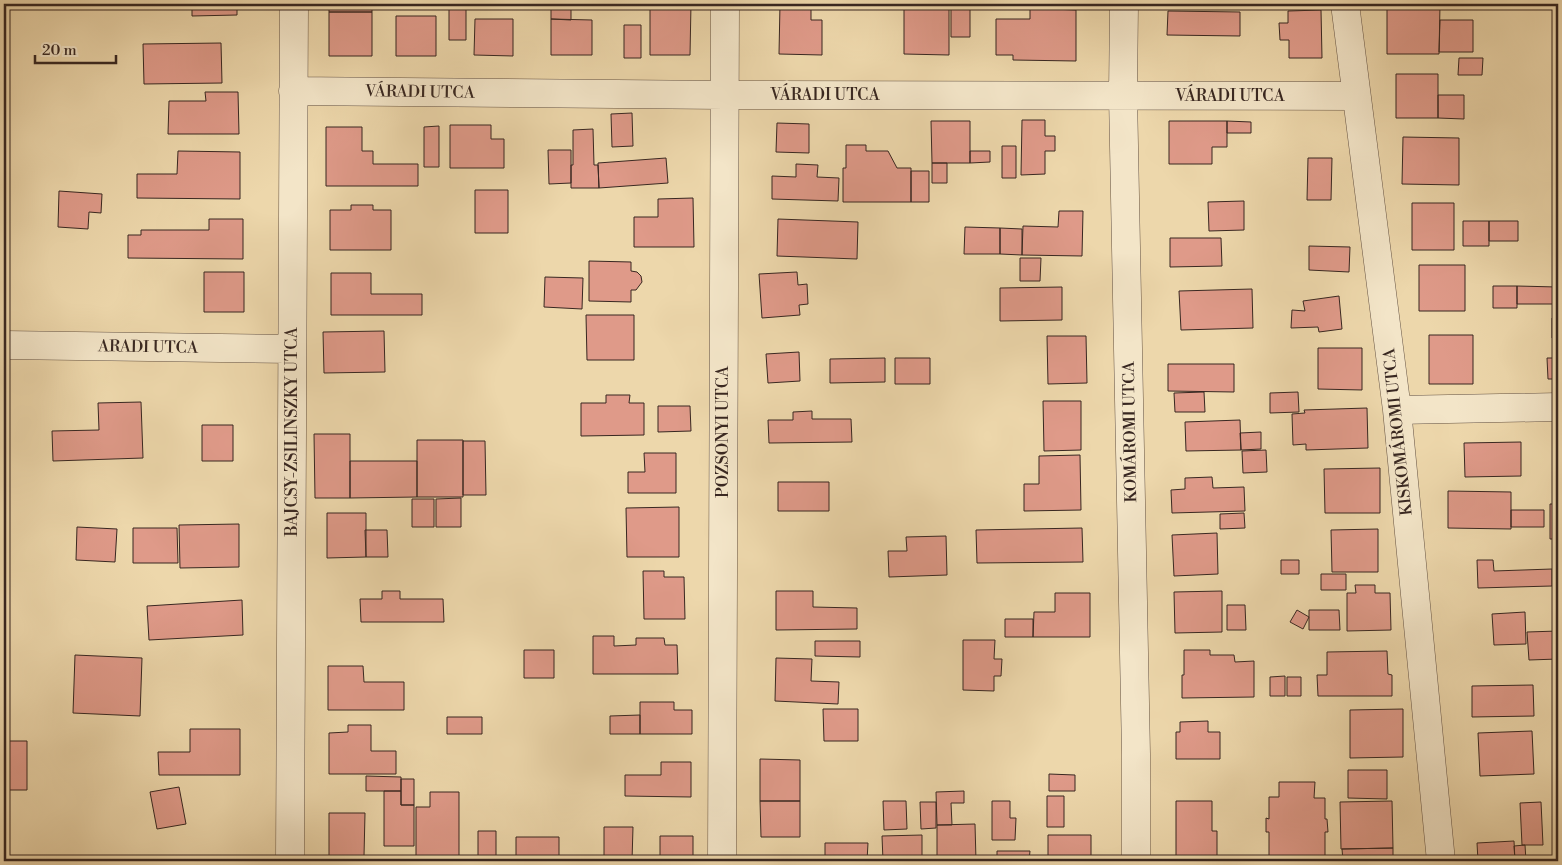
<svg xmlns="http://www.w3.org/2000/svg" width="1562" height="865" viewBox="0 0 1562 865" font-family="'Libre Bodoni',serif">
	<rect width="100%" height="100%" fill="#edd7ab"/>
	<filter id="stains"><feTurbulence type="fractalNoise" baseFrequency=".004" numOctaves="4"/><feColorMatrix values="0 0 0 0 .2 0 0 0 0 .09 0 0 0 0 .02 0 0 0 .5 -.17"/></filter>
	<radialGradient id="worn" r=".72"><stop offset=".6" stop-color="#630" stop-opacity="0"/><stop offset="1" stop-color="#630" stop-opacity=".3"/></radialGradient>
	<path fill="#df9a89" stroke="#382721" d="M192,4H237V15L192,16Z
		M329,4H372V12H329Z
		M449,4H466V40H449Z
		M551,4H571V20L551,19Z
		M650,4H691L690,55H650Z
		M780,4H811V20H822V55L779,54Z
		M904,4H949V55L904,54Z
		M951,4H970V37H951Z
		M1387,4L1440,5L1439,54H1387Z
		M1030,6H1052V9L1076,10V61L1013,60V55H996V19H1030Z
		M1321,10L1322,58H1289V40H1280L1279,23H1288V11Z
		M1168,11L1240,12V36L1167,35Z
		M329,12H372V56H329Z
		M396,16H436V56H396Z
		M475,19H513V56L474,55Z
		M551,19L592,20V55H551Z
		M1440,20H1473V52H1439Z
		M624,25H641V58H624Z
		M221,43L222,83L144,84L143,44Z
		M1459,58H1483L1482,75H1458Z
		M1396,74H1438V118H1396Z
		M205,92H238L239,134H168L169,101H206Z
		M1438,95H1464V119L1438,118Z
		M632,113L633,146L612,147L611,114Z
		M1022,120H1045V136H1055V151H1045V174L1021,175Z
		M931,121H970V163H932Z
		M1169,121H1227V147H1212V164H1169Z
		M1227,121L1251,122V133H1227Z
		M777,123L809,124V153L776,152Z
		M450,125H491V139H504V168H450Z
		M439,126V167H424V127Z
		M326,127H362V151H373V164H418V186H326Z
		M593,129L594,165H598L599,188H571V165H573V130Z
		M1403,137L1459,138V185L1402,184Z
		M846,145H866V151H888L897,168H911V202H843V168H846Z
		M1002,146H1016V178H1002Z
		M548,150H571V183L549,184Z
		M178,151L240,152V199L137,198V174H177Z
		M970,151H990V162L970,163Z
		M666,158L668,183L599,188L598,163Z
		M1308,158H1332L1331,200H1307Z
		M932,163H947V183H932Z
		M796,164L818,165L817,177L839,178L838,201L772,199V176L796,177Z
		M911,171H929V202H911Z
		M475,190H508V233H475Z
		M59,191L102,194L101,213L89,212L88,229L58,227Z
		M693,198L694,247H634V217H658V199Z
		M1244,201V230L1209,231L1208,202Z
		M1412,203H1454V250H1412Z
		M351,205H373V210H391V250H330V210H351Z
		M1059,211H1083L1082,256L1022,255L1023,226L1058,227Z
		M209,219H243V259L128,258V235H141V230H209Z
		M778,219L858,222L857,259L777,256Z
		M1463,221H1489V246H1463Z
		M1489,221H1518V241H1489Z
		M965,227L1000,228V254H964Z
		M1000,228L1022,229V255L1000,254Z
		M1170,238H1221L1222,266L1170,267Z
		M1309,246L1350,247L1349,272L1309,270Z
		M1020,258H1041L1040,281H1020Z
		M589,261L631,262V271L637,272L641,276L642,282L636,290H631V302L589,301Z
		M1419,265H1465V311H1419Z
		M204,272H244V312H204Z
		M797,272L798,285L807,284L808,304L799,305L800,315L762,318L759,274Z
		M331,273H371V294H422V315H331Z
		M545,277L583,278L582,309L544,307Z
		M1493,286H1517V308H1493Z
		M1517,286L1557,287V304H1517Z
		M1062,287V320L1000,321V288Z
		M1252,289L1253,328L1181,330L1179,291Z
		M1339,296L1342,329L1319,332L1318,327L1291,328L1292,310L1305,311L1303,301Z
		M586,315H634V360H587Z
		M1552,318H1558V338H1552Z
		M384,331L385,372L324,373L323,332Z
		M1429,335H1473V384H1429Z
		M1047,336H1086L1087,383L1048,384Z
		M1318,348H1362V390L1318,389Z
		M799,352L800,381L768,383L766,354Z
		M885,358V382L830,383V359Z
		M895,358H930V384H895Z
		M1547,358H1558V379H1548Z
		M1168,364H1234V392L1168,391Z
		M1204,392L1205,412H1175L1174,393Z
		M1298,392L1299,412L1270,413V393Z
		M606,395H630L629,403H644V435L581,436V403H606Z
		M1043,401H1081V450L1044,451Z
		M141,402L143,458L53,461L52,431L99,430L98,403Z
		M658,406H690L691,431L658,432Z
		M1367,408L1368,448L1306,450V444L1293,445L1292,414L1305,413L1304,410Z
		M812,411V419H851L852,442L769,443L768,420H793V412Z
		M1240,420L1241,450L1186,451L1185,422Z
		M202,425H233V461H202Z
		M1261,432V449L1241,450L1240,433Z
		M314,434H350V498H315Z
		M417,440H463V497H417Z
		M463,441H485L486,495H463Z
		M1521,442V476L1465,477L1464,443Z
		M1266,450L1267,472L1243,473L1242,451Z
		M644,453H676V493H628V472H645Z
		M1080,455L1081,510L1024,511V484H1039V456Z
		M350,461H417V497L350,498Z
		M1380,468V513H1325L1324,469Z
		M1212,477L1213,488L1244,487L1245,511L1172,513L1171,490L1185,489V478Z
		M778,482H829V511H778Z
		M1448,491L1511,492V529L1448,528Z
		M461,498V527H436V499Z
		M412,499H434V527H412Z
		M1550,504H1558V539H1550Z
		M679,507V557H627L626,508Z
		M1511,510H1544V527H1511Z
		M327,513H366V557L327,558Z
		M1244,513L1245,528L1220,529V514Z
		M239,524V567L180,568L179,525Z
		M77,527L117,529L115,562L76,560Z
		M133,528H177L178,563H133Z
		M1082,528L1083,562L977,563L976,530Z
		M1378,529V572H1332L1331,530Z
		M365,530H387L388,557H366Z
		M1217,533L1218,574L1174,576L1172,535Z
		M946,536L947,575L889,577L888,551H907L906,537Z
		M1281,560H1299V574H1281Z
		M1477,560H1493L1494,571L1552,569V586L1478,588Z
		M643,571H664V577H684L685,619H644Z
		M1321,574H1346V590H1321Z
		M1355,585H1375V593H1390L1391,630L1347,631V593H1356Z
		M382,591H400V599H443L444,622H361L360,599H382Z
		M776,591H813V607L857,608V629L776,630Z
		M1222,591V632L1175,633L1174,592Z
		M1055,593H1090V637H1033L1034,612H1055Z
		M242,600L243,635L149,640L147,606Z
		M1227,605H1245L1246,630H1227Z
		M1297,610L1309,617L1303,629L1290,622Z
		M1309,610H1339L1340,630H1309Z
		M1525,612L1526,644L1494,645L1492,614Z
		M1005,619H1033V637H1005Z
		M1558,631V659L1529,660L1527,632Z
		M593,636H614V646L636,645V638H664L665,645H677L678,674H593Z
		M963,640H995L994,659H1002L1001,676H994V691L963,690Z
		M815,641H860V657L815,656Z
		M524,650H554V678H524Z
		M1184,650H1210V655H1234L1235,662L1254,661V697L1182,698V675H1184Z
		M1387,651L1388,674L1392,675V696H1318L1317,675H1327V652Z
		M75,655L142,658L140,716L73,713Z
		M776,658L812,659L811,681L839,682L838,704L775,701Z
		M328,666H363L364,682H404V710H328Z
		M1285,676V696H1270V677Z
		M1287,677H1301V696H1287Z
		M1533,685L1534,716L1472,717V686Z
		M640,702H674V710H692V734H640Z
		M823,709H858V741H824Z
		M1403,709V757L1350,758V710Z
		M640,715V734H610V716Z
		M447,717H482V734H447Z
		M1208,721V732H1220V759H1176V732H1180V722Z
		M348,725H371V751H396V774H329V733L348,732Z
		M190,729H240V775H159L158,752H190Z
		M1532,731L1534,774L1480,776L1478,733Z
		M4,741H27V790H4Z
		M760,759L800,760V801H760Z
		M661,762H691V797L625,796V775H661Z
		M1348,770H1387V799L1348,798Z
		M1049,774L1075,775V791H1049Z
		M366,776L401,777V791H366Z
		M401,779H414V805H401Z
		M1279,782H1315L1314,798H1325V819H1327L1328,832H1325V861H1269V832H1266V818L1269,819V797H1279Z
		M179,787L186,824L157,829L150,792Z
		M384,791H401V805H414V846H384Z
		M964,791V803H951L952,825H937L936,792Z
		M430,792H459V861H416V807H430Z
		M1047,796H1064V827H1047Z
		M760,801H800V837H761Z
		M883,801H906L907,829L884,830Z
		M992,801H1010V818H1016L1015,840H992Z
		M1176,801H1212V831H1217V861H1176Z
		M1392,801L1393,848L1341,849L1340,802Z
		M920,802H936V828L921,829Z
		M1541,802L1543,845H1522L1520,803Z
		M329,813H365L364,856H377V861H329Z
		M975,824L976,861H937V825Z
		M604,827H633L632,861H604Z
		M478,831H496V861H478Z
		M922,835V861H883L882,836Z
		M1048,835H1091V861H1048Z
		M660,836H693V861H660Z
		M516,837H559V861H516Z
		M1514,841L1515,861H1478L1477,843Z
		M825,843H868L867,861H825Z
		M1525,845L1526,861H1515L1514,846Z
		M1393,848V861H1343L1342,849Z
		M997,851H1030L1029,861H997Z"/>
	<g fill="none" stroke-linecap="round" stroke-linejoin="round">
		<defs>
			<path id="street" d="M1124,4L1123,95L1136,754V861
				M1345,4L1397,410L1441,861
				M293,91L724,95L1356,96
				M4,345L292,349
				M1397,410L1558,407
				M290,861L294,4
				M722,861L725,4"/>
		</defs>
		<use href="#street" stroke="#655344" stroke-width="29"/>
		<use href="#street" stroke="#f3e5c8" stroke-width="28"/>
	</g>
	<g text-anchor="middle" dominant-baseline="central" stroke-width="5" stroke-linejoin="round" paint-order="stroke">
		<g font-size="16" fill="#382721" stroke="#f3e5c8">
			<text transform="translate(420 92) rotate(1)">VÁRADI UTCA</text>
			<text x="825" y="95">VÁRADI UTCA</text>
			<text x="1230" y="96">VÁRADI UTCA</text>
			<text transform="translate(148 347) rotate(1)">ARADI UTCA</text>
			<text transform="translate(292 432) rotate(-90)">BAJCSY-ZSILINSZKY UTCA</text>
			<text transform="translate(723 432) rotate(-90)">POZSONYI UTCA</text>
			<text transform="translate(1130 432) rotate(-91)">KOMÁROMI UTCA</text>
			<text transform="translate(1398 432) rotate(-96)">KISKOMÁROMI UTCA</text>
		</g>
	</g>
	<rect width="1562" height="865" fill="none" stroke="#edd7ab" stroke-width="20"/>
	<rect x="5" y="5" width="1552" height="855" fill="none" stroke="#382721" stroke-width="2.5"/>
	<rect x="10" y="10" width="1542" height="845" fill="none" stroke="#382721"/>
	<path d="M35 55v8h81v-8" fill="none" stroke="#382721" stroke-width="2.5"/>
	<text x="42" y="55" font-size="15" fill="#382721" stroke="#f3e5c8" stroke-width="4" paint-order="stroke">20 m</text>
	<rect width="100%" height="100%" filter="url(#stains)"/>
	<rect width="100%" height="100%" fill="url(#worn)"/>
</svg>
